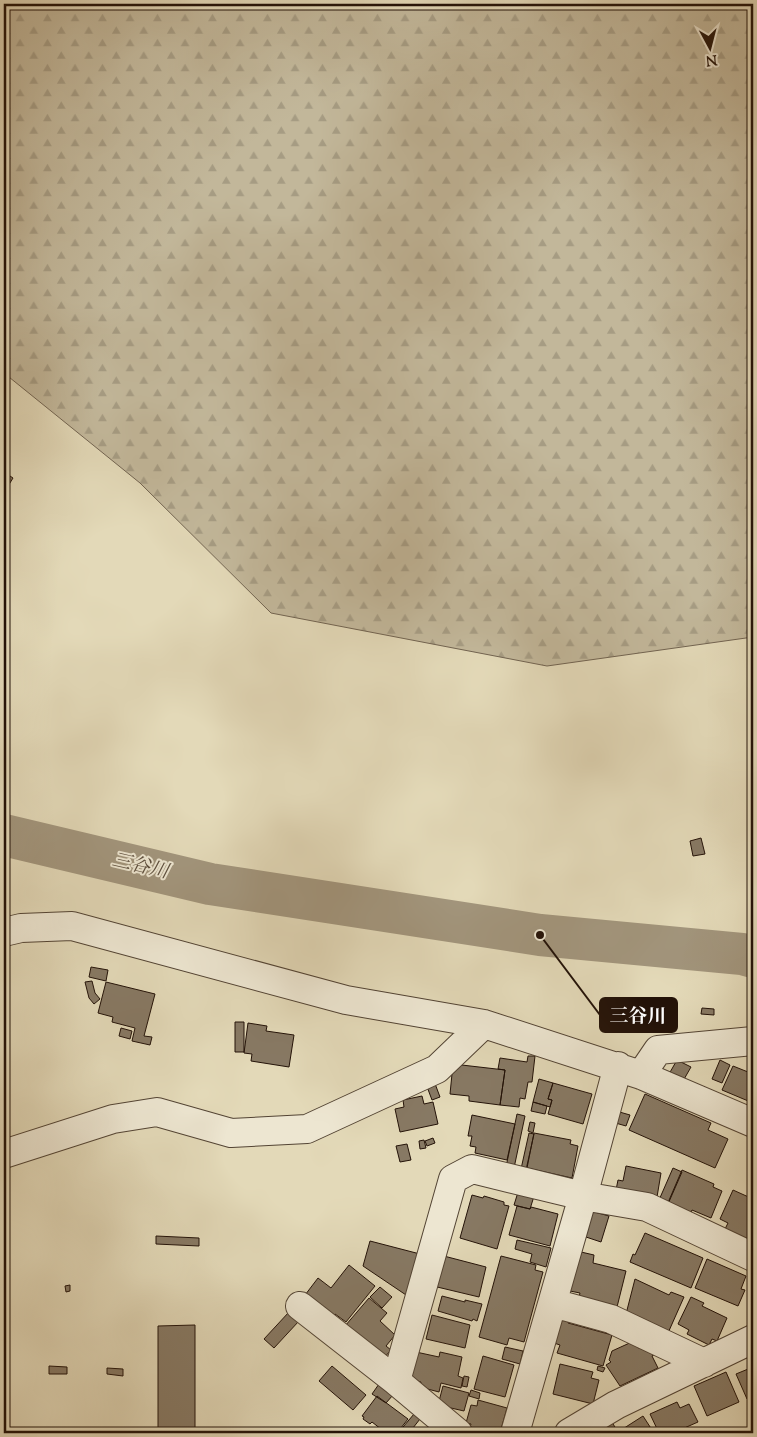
<svg xmlns="http://www.w3.org/2000/svg" width="757" height="1437" viewBox="0 0 757 1437" font-family="'Sorts Mill Goudy','Noto Serif JP',serif">
	<defs>
		<pattern id="forest-firs" width="22" height="20" patternUnits="userSpaceOnUse" patternTransform="scale(1.25)"><rect width="22" height="20" fill="#c2b79a"/><path d="M5 1l3.5 6h-7zM16 11l3.5 6h-7z" fill="#a69c83"/></pattern>
	</defs>
	<rect width="100%" height="100%" fill="#e3d9b8"/>
	<filter id="stains"><feTurbulence type="fractalNoise" baseFrequency=".004" numOctaves="4"/><feColorMatrix values="0 0 0 0 .2 0 0 0 0 .09 0 0 0 0 .02 0 0 0 .5 -.17"/></filter>
	<radialGradient id="worn" r=".72"><stop offset=".6" stop-color="#630" stop-opacity="0"/><stop offset="1" stop-color="#630" stop-opacity=".3"/></radialGradient>
	<path fill="url(#forest-firs)" stroke="#726451" d="M4,4H753V637L547,666L271,613L140,483L4,373Z"/>
	<g fill="none" stroke-linecap="round" stroke-linejoin="round">
		<path stroke="#a2957c" stroke-width="42" d="M4,835L210,884L540,935L742,954L753,957"/>
	</g>
	<path fill="#877964" stroke="#231208" d="M4,472L13,478L5,491H4Z
		M701,838L705,854L693,856L690,841Z
		M91,967L108,970L106,981L89,977Z
		M92,981L95,993L100,999L94,1004L89,998L85,982Z
		M106,982L155,994L144,1036L152,1037L150,1045L132,1041L135,1028L112,1022L113,1017L98,1013Z
		M702,1008L714,1009V1015L701,1014Z
		M235,1022H244V1052H235Z
		M248,1023L267,1026L266,1031L294,1035L289,1067L251,1061L252,1054L244,1053Z
		M121,1028L132,1031L130,1039L119,1036Z
		M528,1056H535L532,1082H528L525,1099L520,1098L519,1107L500,1105L505,1070L498,1069L500,1058L527,1062Z
		M677,1060L691,1067L683,1081L669,1074Z
		M720,1060L730,1065L722,1083L712,1079Z
		M453,1064L505,1070L500,1105L469,1101V1096L450,1094Z
		M733,1066L753,1074V1103L722,1090Z
		M539,1079L553,1083L548,1099L552,1100L550,1107L533,1102Z
		M434,1081L440,1097L432,1100L426,1084Z
		M553,1083L592,1094L583,1124L548,1114L552,1100L548,1099Z
		M645,1094L711,1123L708,1130L728,1139L715,1168L629,1130Z
		M422,1096L424,1104L433,1102L438,1124L400,1132L395,1109L404,1107L403,1100Z
		M533,1102L547,1106L545,1114L531,1111Z
		M616,1111L630,1115L626,1126L612,1122Z
		M517,1114L525,1116L514,1168L506,1167Z
		M472,1115L515,1124L507,1160L475,1153L476,1147L470,1146L472,1136H468Z
		M530,1122L535,1123L533,1133L528,1131Z
		M529,1133L534,1134L526,1170L521,1169Z
		M534,1133L571,1140L570,1144L578,1146L572,1178L527,1168Z
		M433,1138L435,1143L427,1146L425,1141Z
		M424,1140L426,1148L420,1149L419,1141Z
		M407,1144L411,1160L400,1162L396,1146Z
		M626,1166L661,1173L657,1197L616,1190L618,1180L623,1181Z
		M673,1168L682,1172L668,1204L659,1200Z
		M682,1170L714,1184L713,1187L722,1191L711,1218L692,1210L690,1215L667,1205Z
		M519,1189L535,1193L530,1209L514,1205Z
		M733,1190L753,1199V1245L736,1237L737,1234L725,1229L728,1223L720,1219Z
		M472,1195L483,1198L484,1196L504,1202V1205L509,1206L497,1249L460,1238Z
		M517,1206L530,1209L531,1207L558,1214L550,1246L509,1235Z
		M591,1211L609,1216L601,1242L583,1236Z
		M645,1233L703,1258L691,1288L630,1262L633,1254L635,1255Z
		M156,1236L199,1238V1246L156,1244Z
		M517,1240L551,1248L546,1267L530,1262L532,1254L515,1249Z
		M370,1241L420,1254L409,1297L363,1266Z
		M581,1252L594,1255L593,1263L626,1271L617,1307L604,1303L578,1301L580,1293L565,1290L573,1255L580,1257Z
		M440,1255L486,1267L479,1297L433,1286Z
		M501,1256L536,1265L535,1270L543,1272L524,1342L509,1338L507,1345L479,1337Z
		M707,1259L746,1276L741,1289L745,1290L738,1306L695,1288Z
		M349,1265L375,1286L346,1322L335,1314L330,1321L302,1299L318,1278L331,1288Z
		M635,1279L669,1295L671,1292L684,1297L668,1333L626,1314Z
		M70,1285V1291L66,1292L65,1286Z
		M380,1287L392,1297L382,1308L370,1297Z
		M442,1296L465,1302V1300L482,1304L477,1321L473,1319L472,1321L438,1311Z
		M691,1297L704,1303L702,1306L727,1318L717,1341L712,1339L709,1345L687,1334L689,1330L678,1324Z
		M369,1298L387,1313L380,1321L395,1335L386,1346L391,1350L383,1359L345,1326Z
		M289,1312L299,1321L274,1348L264,1339Z
		M432,1315L470,1325L465,1348L426,1339Z
		M562,1317L569,1319L568,1323L612,1335L603,1366L557,1353L560,1345L551,1342Z
		M195,1325V1433H158V1326Z
		M634,1341L638,1348L646,1344L655,1354L652,1356L658,1368L620,1386L606,1365L611,1362L609,1360L612,1351Z
		M505,1347L523,1351L520,1364L502,1359Z
		M416,1352L439,1357L440,1352L462,1357L458,1376L463,1378L461,1388L441,1383L439,1392L420,1387L421,1382L410,1379Z
		M483,1356L514,1365L505,1397L474,1389Z
		M560,1364L593,1372L591,1378L599,1380L593,1404L553,1394Z
		M49,1366L67,1367V1374H49Z
		M332,1366L366,1395L353,1410L319,1381Z
		M598,1366L605,1368L603,1372L597,1370Z
		M753,1367V1396L747,1399L736,1374Z
		M107,1368L123,1369V1376L107,1374Z
		M726,1372L739,1402L707,1416L694,1386Z
		M464,1376L469,1377L467,1387L462,1386Z
		M379,1384L393,1395L386,1403L372,1394Z
		M443,1386L469,1393L464,1411L438,1405Z
		M471,1390L480,1393L479,1399L469,1396Z
		M377,1396L408,1419L397,1433H386L372,1422L370,1424L363,1419L364,1417L362,1416Z
		M478,1400L507,1408L500,1433H477L478,1429L470,1427L471,1424L466,1423L471,1405L477,1406Z
		M677,1402L680,1408L689,1404L698,1422L673,1433H659L650,1414Z
		M414,1414L420,1419L409,1433H398Z
		M643,1416L654,1433H615L618,1432Z
		M610,1419L618,1432L601,1433L597,1426Z"/>
	<g fill="none" stroke-linecap="round" stroke-linejoin="round">
		<defs>
			<path id="minor" d="M4,932L21,928L72,926L346,1000L484,1024L641,1075L753,1123
				M618,1066L583,1196L647,1207L753,1257
				M641,1075L658,1050L753,1041
				M4,1154L113,1119L157,1112L231,1133L307,1129L437,1069L484,1024
				M553,1303L611,1319L704,1363
				M300,1306L396,1381
				M458,1433L396,1381L453,1179L472,1169L583,1196L515,1433
				M569,1433L616,1405L753,1339"/>
		</defs>
		<use href="#minor" stroke="#534434" stroke-width="30"/>
		<use href="#minor" stroke="#ede6d1" stroke-width="28"/>
	</g>
	<g text-anchor="middle" dominant-baseline="central" stroke-width="4" stroke-linejoin="round" paint-order="stroke">
		<g font-size="19" font-style="italic" fill="#5c4d3c" stroke="#ede6d1">
			<text transform="translate(140 867) rotate(13)">三谷川</text>
		</g>
	</g>
	<path fill="none" stroke="#231208" stroke-width="2" d="M540 935L600 1015"/>
	<circle fill="#231208" stroke="#ede6d1" stroke-width="2" cx="540" cy="935" r="5"/>
	<rect fill="#231208" stroke="#231208" stroke-width="2" x="600" y="998" width="77" height="34" rx="5"/>
	<g font-size="19" text-anchor="middle" font-weight="bold" fill="#fff">
		<text x="638" y="1022">三谷川</text>
	</g>
	<rect width="757" height="1437" fill="none" stroke="#e3d9b8" stroke-width="20"/>
	<rect x="5" y="5" width="747" height="1427" fill="none" stroke="#231208" stroke-width="2.5"/>
	<rect x="10" y="10" width="737" height="1417" fill="none" stroke="#231208"/>
	<g transform="translate(710 48) rotate(173)" stroke="#ede6d1" stroke-width="4" paint-order="stroke">
	<path d="M0-4L9 19L0 12L-9 19Z" fill="#231208"/>
	<text y="-8" font-size="14" font-weight="bold" text-anchor="middle" fill="#231208">N</text>
	</g>
	<rect width="100%" height="100%" filter="url(#stains)"/>
	<rect width="100%" height="100%" fill="url(#worn)"/>
</svg>
